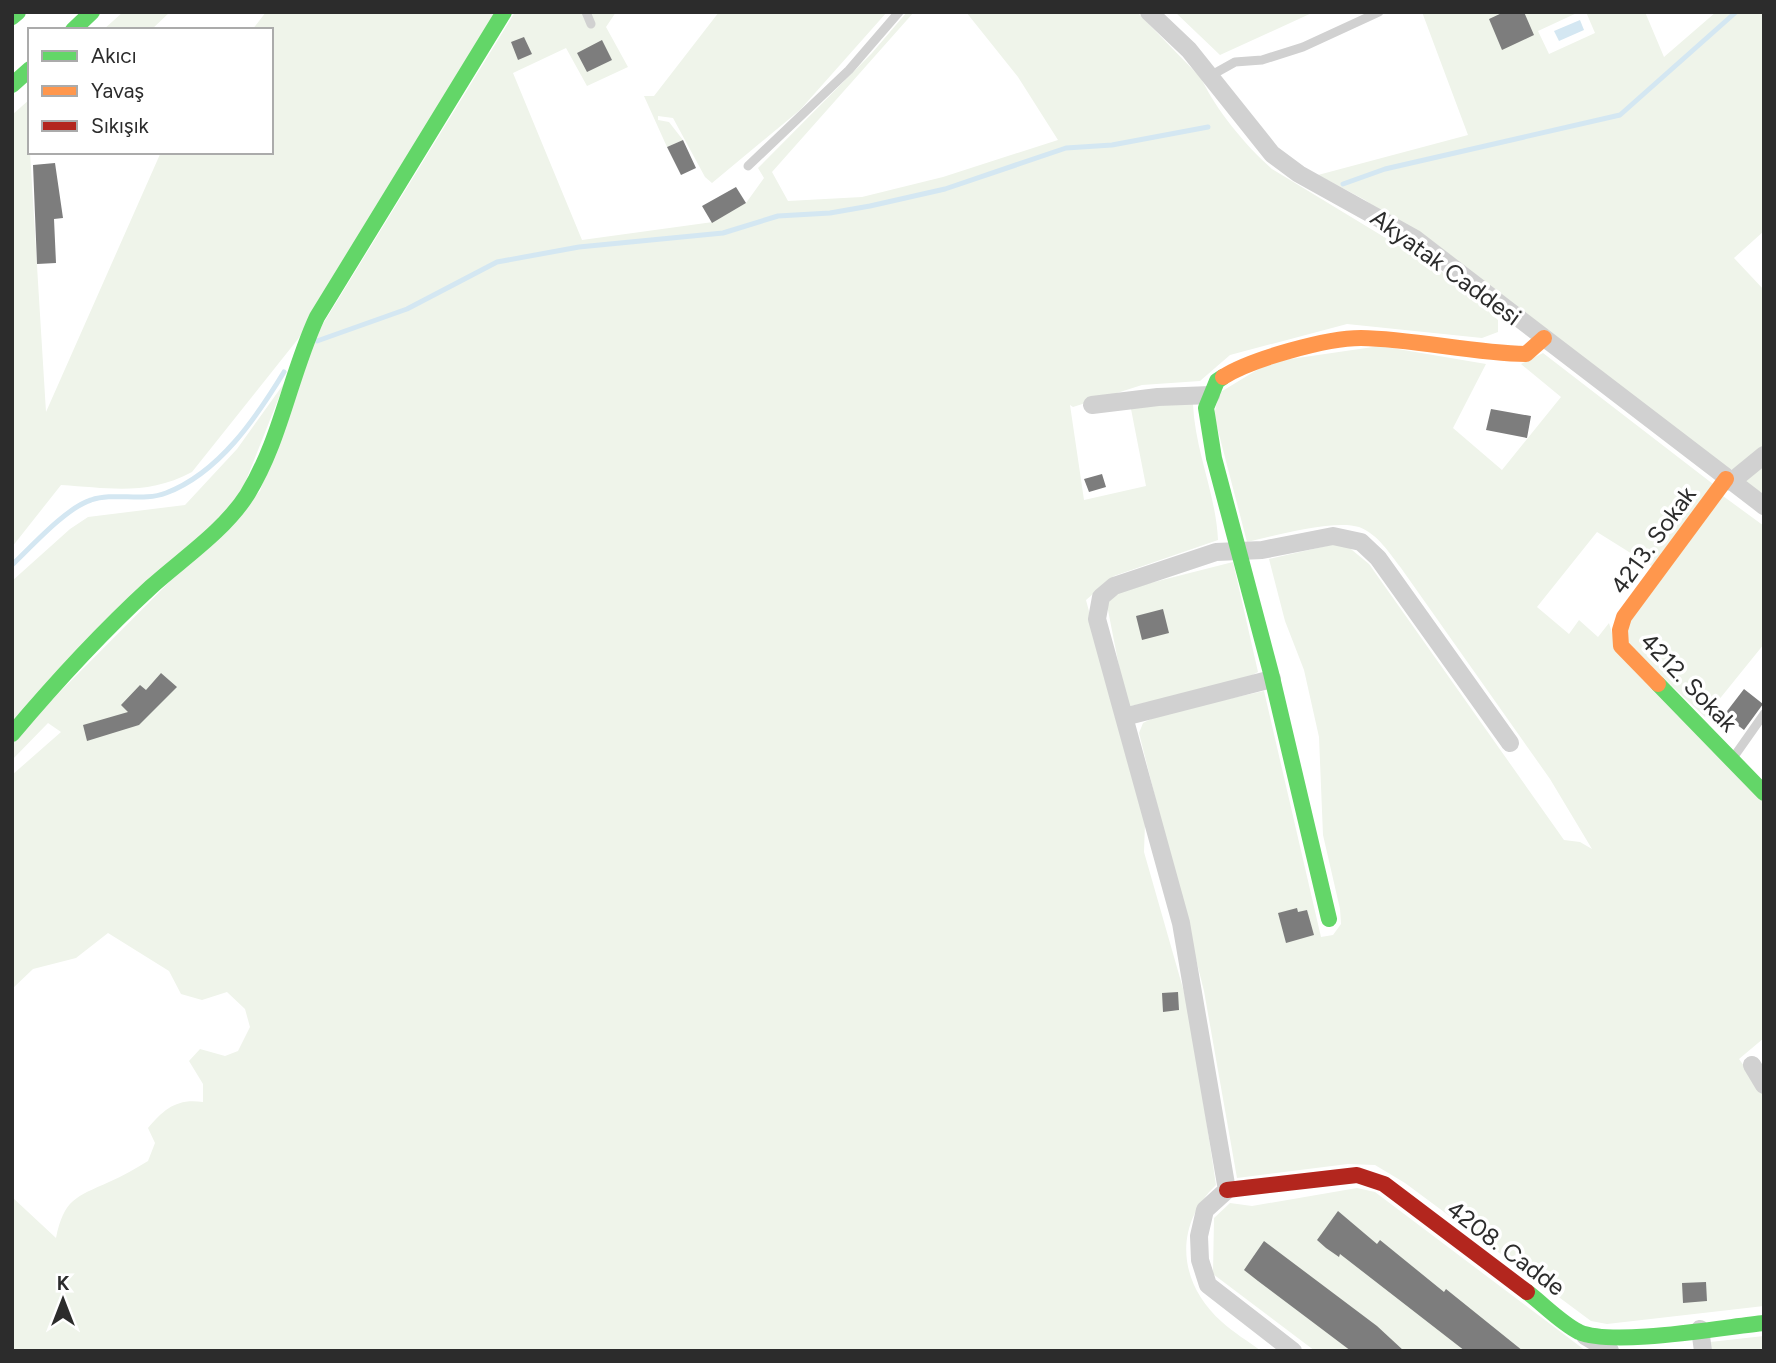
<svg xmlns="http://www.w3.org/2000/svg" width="1776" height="1363" viewBox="0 0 1776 1363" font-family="Figtree,sans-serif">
	<rect width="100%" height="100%" fill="#fff"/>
	<path fill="#eff4ea" d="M123,12H170L151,30H103Z
		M266,12H500L298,339L192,472C147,496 110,488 61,485L12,547V115L30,99V152L46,412L161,152H271V30H252Z
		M515,12H616L606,27L628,67L587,86L566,48L513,73L582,240L713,222L746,203L764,178L758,168L872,53L907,12H914L772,172L788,201L862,197L943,177L1058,140L1018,77L966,12H1137L1201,78C1216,110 1245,145 1272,169L1455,280L1498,320V332L1482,338L1347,324L1230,355L1200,381L1142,385L1073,407L1070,405L1084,500L1146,486L1131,409L1145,405L1193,404C1195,451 1216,494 1218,540L1114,576L1086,600L1145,823L1144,852L1190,1013L1216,1185C1173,1226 1178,1283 1222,1322C1234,1333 1248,1341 1261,1351H12V1197L56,1238C64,1199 76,1197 109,1182C123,1176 136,1168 148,1161L155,1143L148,1128C164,1109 177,1098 203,1102V1084L189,1061L200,1049L225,1056L238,1051L250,1027L245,1009L227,992L202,1000L181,994L169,971L108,933L76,958L33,969L12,989V775L61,732L48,723L12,760V740L260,491L315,337Z
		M719,12H887L800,110L712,183L705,177L673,118L658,116V120L669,122L683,140L667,147L644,96H654Z
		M1175,12H1314L1220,55Z
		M1422,12H1579L1538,31L1549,54L1595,33L1586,12H1645L1664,57L1716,12H1764V231L1734,258L1764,290V445L1734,469L1723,470L1635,397L1365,200L1318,175L1468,135Z
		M1380,346L1486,364L1453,428L1502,470L1561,397L1521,364L1543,353L1713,484L1653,567L1597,532L1537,607L1569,634L1579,620L1598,637L1609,623L1617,650L1764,801V1038L1739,1059L1764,1094V1306L1607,1324L1591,1321L1405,1183L1375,1165L1348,1164L1237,1178L1204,991L1139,733L1143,723L1161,714L1264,691L1321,937L1333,935L1341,924L1340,909L1323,835L1319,737L1304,670L1285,621L1269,559L1331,545H1346L1369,564L1564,840L1580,842L1592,849L1550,779L1401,568C1390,554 1378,534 1359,527C1334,519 1274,536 1247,542L1214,415L1219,393L1270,362Z
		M285,382L239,498L12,725V581L70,529L88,517L185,505L237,449Z
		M1764,461V497L1740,480Z
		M1723,496L1764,526V644L1705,717L1628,645V619Z
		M1233,562L1258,672L1243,680L1127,707L1107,605L1111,593Z
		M1357,1188L1375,1192L1586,1351H1315L1213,1274L1214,1218L1230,1203L1252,1206Z
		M1764,1336V1351H1711L1710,1342Z"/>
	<path fill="#d4e7f2" d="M1580,20L1584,30L1559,41L1554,31Z"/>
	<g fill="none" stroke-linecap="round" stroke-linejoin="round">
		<path stroke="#d4e7f2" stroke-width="5" d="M1343,184L1385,169L1620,115L1736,12
			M317,341L407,309L497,262L579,247L723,233L778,216L830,213L870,206L945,189L1066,148L1112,145L1208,127
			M12,565C32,546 66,508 91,500C114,492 143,502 166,493C219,473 256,418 284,372"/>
	</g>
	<path fill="#7d7d7d" d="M1504,12H1524L1534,35L1502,50L1489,19Z
		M524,37L532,54L518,60L511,42Z
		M602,40L612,60L587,72L577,53Z
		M683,140L696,168L681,175L667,147Z
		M55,163L63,218L54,219L56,263L37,264L33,165Z
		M736,187L746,203L712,223L702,206Z
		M1491,409L1531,416L1527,438L1486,430Z
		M1102,474L1106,487L1089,492L1084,479Z
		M1163,609L1169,633L1142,640L1136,616Z
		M161,673L177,687L139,725L87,741L83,725L128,712L121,705L140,685L146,690Z
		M1744,689L1763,704L1744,730L1724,715Z
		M1297,908L1298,912L1307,910L1314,935L1286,943L1278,913Z
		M1178,992L1179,1010L1163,1012L1162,993Z
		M1338,1211L1377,1244L1380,1240L1444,1292L1446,1289L1523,1351H1465L1340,1254L1339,1257L1326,1248L1317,1240Z
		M1264,1241L1377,1326L1404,1351H1351L1258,1281L1244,1270Z
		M1706,1282L1707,1301L1683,1303L1682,1283Z"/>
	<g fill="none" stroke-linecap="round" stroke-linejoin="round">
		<path stroke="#d1d1d1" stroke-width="9" d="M586,12L591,24
			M1210,76L1235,62L1262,60L1303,47L1379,12
			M748,166L849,70L899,12
			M1733,758L1764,714"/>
		<path stroke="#d1d1d1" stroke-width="18" d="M1149,12L1189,50L1272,154L1299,174L1414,238L1764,506
			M1092,405L1158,397L1211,395
			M1731,482L1764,455
			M1272,679L1124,717L1097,619L1101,597L1114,586L1216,552L1262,550L1333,536L1361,542L1378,558L1510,743
			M1124,717L1181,923L1227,1190L1205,1210L1199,1236L1200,1260L1208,1285L1293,1351
			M1752,1065L1764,1085
			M1700,1329L1703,1351
			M1585,1336L1610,1351"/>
		<path stroke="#63d668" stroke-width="16" d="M12,17L18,12
			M73,30L92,12
			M12,85L30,69
			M1223,377L1217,381L1206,408L1214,458L1271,673L1329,919
			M1658,684L1764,793
			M12,734C55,683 102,632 151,587C182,559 224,531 247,495C281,440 290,375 317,317L504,12
			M1527,1292C1543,1304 1561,1323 1579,1332C1613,1347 1724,1327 1764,1323"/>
		<path stroke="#ff974d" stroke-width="16" d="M1223,377C1251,359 1327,338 1361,338C1416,339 1471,353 1526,354L1544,338
			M1658,684L1621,646L1620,630L1624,617L1726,479"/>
		<path stroke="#b3261e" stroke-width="16" d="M1227,1190L1357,1175L1384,1184L1527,1292"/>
	</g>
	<g text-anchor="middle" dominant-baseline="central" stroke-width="7" stroke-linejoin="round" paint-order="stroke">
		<g font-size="24" fill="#2c2c2c" stroke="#fff">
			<text transform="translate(1446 267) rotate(36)">Akyatak Caddesi</text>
			<text transform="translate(1653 540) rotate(-54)">4213. Sokak</text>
			<text transform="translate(1689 682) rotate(46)">4212. Sokak</text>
			<text transform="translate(1506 1248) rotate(37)">4208. Cadde</text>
		</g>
	</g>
	<rect width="1776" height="1363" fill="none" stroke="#2c2c2c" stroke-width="28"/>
	<rect x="28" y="28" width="245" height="126" fill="#ffffff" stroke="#ababab" stroke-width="2"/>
	<rect x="42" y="51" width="35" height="10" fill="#63d668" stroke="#ababab" stroke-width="2"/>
	<text x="91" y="63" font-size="21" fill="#2c2c2c">Akıcı</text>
	<rect x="42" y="86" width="35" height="10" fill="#ff974d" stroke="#ababab" stroke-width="2"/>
	<text x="91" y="98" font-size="21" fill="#2c2c2c">Yavaş</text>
	<rect x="42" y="121" width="35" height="10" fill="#b3261e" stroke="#ababab" stroke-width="2"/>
	<text x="91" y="133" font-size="21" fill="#2c2c2c">Sıkışık</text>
	<g transform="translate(63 1300)" stroke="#ffffff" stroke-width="5" paint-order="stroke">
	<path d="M0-5L12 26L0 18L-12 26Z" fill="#2c2c2c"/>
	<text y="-10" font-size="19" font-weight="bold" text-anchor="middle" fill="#2c2c2c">K</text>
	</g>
</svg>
